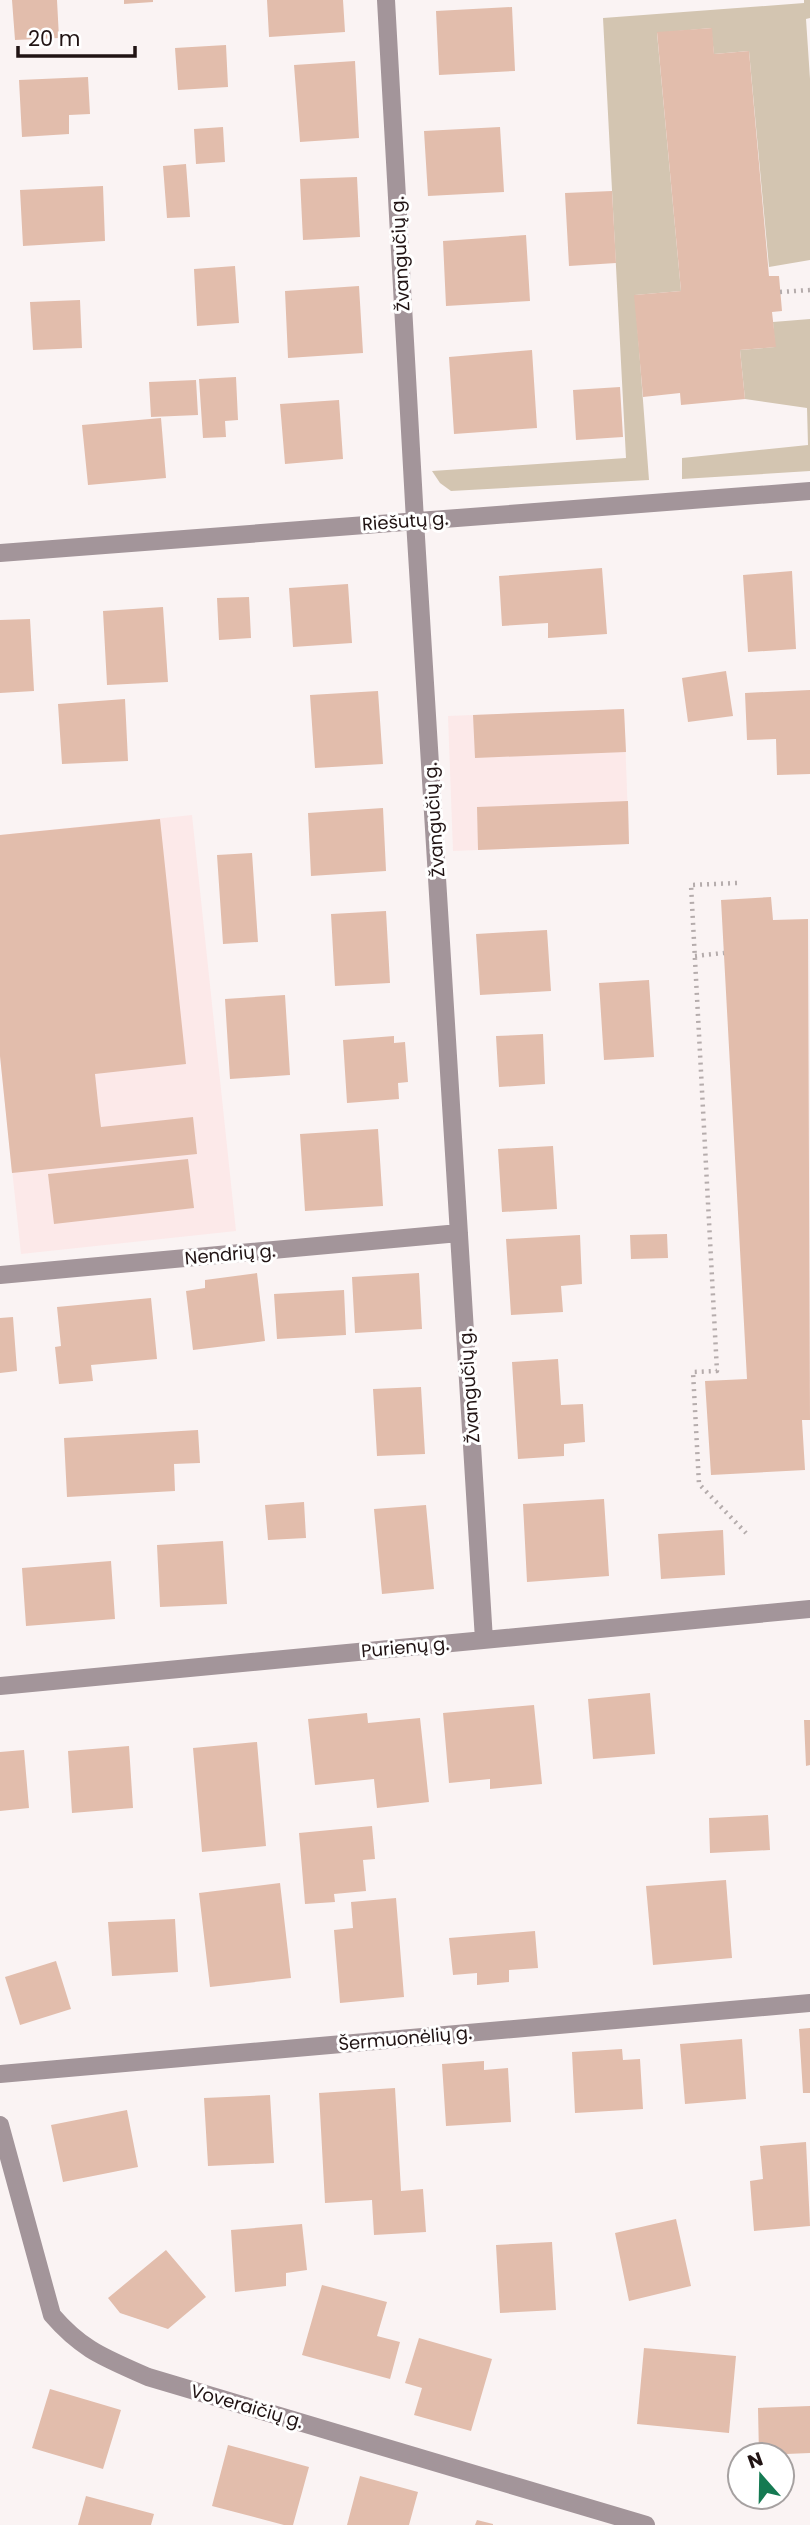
<svg xmlns="http://www.w3.org/2000/svg" width="810" height="2525" viewBox="0 0 810 2525" font-family="Poppins,sans-serif">
	<rect width="100%" height="100%" fill="#faf3f3"/>
	<path fill="#fce9e9" d="M624,709L629,844L453,851L448,716Z
		M192,815L236,1231L21,1254L0,1056V835Z"/>
	<path fill="#d3c5b1" d="M804,0H810V18L806,19L810,79V260L769,267L749,51L714,54L711,28L657,33L681,291L635,295L649,480L451,491L440,483L432,471L626,458L603,18L804,3Z
		M810,319V471L682,479V458L808,445L807,408L745,399L740,350L775,347L773,322Z"/>
	<path fill="#e2bdac" d="M12,0H57L59,38L15,40Z
		M124,0H153V2L124,4Z
		M267,0H343L345,32L269,37Z
		M512,7L515,71L439,75L436,11Z
		M712,28L714,54L749,51L769,276H779L782,311L772,312L776,347L740,350L745,399L681,405L680,393L643,397L634,295L681,291L657,32Z
		M226,45L228,87L178,90L175,48Z
		M355,61L359,138L300,142L294,65Z
		M88,77L90,114L69,115V134L22,137L19,80Z
		M223,127L225,162L196,164L194,129Z
		M500,127L504,192L428,196L424,131Z
		M186,164L190,217L167,218L163,166Z
		M357,177L360,237L303,240L300,179Z
		M103,186L105,241L23,246L20,190Z
		M612,191L616,263L569,266L565,193Z
		M526,235L530,301L446,306L443,241Z
		M235,266L239,323L197,326L194,269Z
		M359,286L363,353L288,358L285,291Z
		M80,300L82,348L33,350L30,302Z
		M532,350L537,428L454,434L449,357Z
		M236,377L238,420L225,421L226,437L203,438L199,379Z
		M196,380L198,415L151,417L149,382Z
		M620,387L623,437L576,440L573,390Z
		M339,400L343,459L285,464L280,404Z
		M161,418L166,478L88,485L82,425Z
		M602,568L607,634L548,638V623L502,626L499,576Z
		M792,571L796,649L748,652L743,575Z
		M348,584L352,643L293,647L289,588Z
		M249,597L251,638L219,640L217,598Z
		M163,607L168,682L107,685L103,611Z
		M30,619L34,691L0,693V620Z
		M726,671L733,716L688,722L682,678Z
		M810,690V774L777,775L776,739L747,740L745,693Z
		M378,691L383,764L315,768L310,695Z
		M125,699L128,761L62,764L58,704Z
		M624,709L626,752L475,758L473,715Z
		M628,801L629,844L478,850L477,807Z
		M383,808L386,871L311,876L308,813Z
		M160,819L186,1064L95,1074L99,1112L101,1127L193,1117L197,1154L12,1173L0,1056V835Z
		M252,853L258,942L223,944L217,855Z
		M771,897L773,920L808,919L810,1420H802L805,1470L711,1475L705,1381L747,1379L721,900Z
		M386,911L390,983L335,986L331,914Z
		M547,930L551,991L480,995L476,934Z
		M649,980L654,1057L604,1060L599,983Z
		M285,995L290,1075L230,1079L225,999Z
		M543,1034L545,1084L499,1087L496,1036Z
		M394,1036V1043L405,1042L408,1082L398,1083L399,1099L347,1103L343,1040Z
		M378,1129L383,1206L305,1211L300,1134Z
		M553,1146L557,1209L502,1212L498,1149Z
		M188,1159L194,1208L54,1224L48,1174Z
		M667,1234L668,1258L631,1259L630,1235Z
		M580,1235L582,1284L561,1286L563,1312L511,1315L506,1239Z
		M257,1273L265,1341L193,1350L186,1291L205,1288V1280Z
		M419,1273L422,1329L355,1333L352,1277Z
		M344,1290L346,1335L277,1339L274,1294Z
		M151,1298L157,1359L91,1365L93,1381L59,1384L55,1347L61,1346L57,1307Z
		M13,1317L17,1371L0,1373V1318Z
		M558,1359L561,1405L583,1404L585,1442L564,1444V1456L518,1459L512,1362Z
		M421,1387L425,1454L377,1456L373,1389Z
		M198,1430L200,1463L174,1464L175,1491L67,1497L64,1438Z
		M604,1499L609,1576L527,1582L523,1504Z
		M304,1502L306,1538L268,1540L265,1505Z
		M426,1505L434,1589L382,1594L374,1509Z
		M723,1530L725,1575L661,1579L658,1534Z
		M223,1541L227,1604L160,1607L157,1545Z
		M111,1561L115,1619L26,1626L22,1568Z
		M650,1693L655,1754L593,1759L588,1699Z
		M534,1705L542,1784L490,1789V1779L449,1783L443,1713Z
		M367,1713L368,1723L420,1718L429,1802L377,1808L374,1779L315,1785L308,1719Z
		M804,1720H810V1765L806,1766Z
		M257,1742L266,1846L202,1852L193,1748Z
		M129,1746L133,1808L72,1813L68,1751Z
		M24,1750L29,1808L0,1811V1752Z
		M768,1815L770,1850L710,1853L709,1818Z
		M372,1826L375,1859L363,1860L366,1891L334,1894L335,1902L305,1904L299,1833Z
		M726,1880L732,1958L653,1965L646,1886Z
		M280,1883L291,1978L210,1987L199,1893Z
		M396,1898L404,1997L340,2003L334,1930L353,1928L351,1902Z
		M175,1919L178,1972L112,1976L108,1922Z
		M535,1931L538,1968L509,1970V1982L477,1985V1973L453,1975L449,1938Z
		M56,1961L71,2009L20,2025L5,1977Z
		M810,2028V2093H803L799,2029Z
		M742,2039L746,2099L685,2104L680,2044Z
		M622,2049L623,2060L640,2059L643,2109L575,2113L572,2052Z
		M484,2061V2070L508,2068L511,2122L446,2126L442,2064Z
		M395,2088L401,2191L423,2189L426,2232L374,2235L372,2200L325,2203L319,2093Z
		M270,2095L274,2163L208,2166L204,2098Z
		M127,2110L138,2167L63,2182L51,2125Z
		M806,2142L810,2226L754,2231L750,2181L763,2179L760,2146Z
		M676,2219L691,2286L629,2301L615,2233Z
		M302,2224L307,2270L286,2273V2286L235,2292L231,2230Z
		M552,2242L556,2310L500,2313L496,2245Z
		M166,2250L206,2297L168,2329L120,2313L108,2298Z
		M322,2285L387,2302L377,2336L400,2342L390,2379L302,2355Z
		M419,2338L492,2359L471,2431L414,2415L422,2388L405,2383Z
		M644,2348L736,2356L729,2433L637,2424Z
		M50,2389L121,2410L103,2469L32,2448Z
		M810,2406V2453L759,2455L758,2408Z
		M228,2445L309,2467L293,2525H284L212,2506Z
		M360,2476L418,2492L409,2525H347Z
		M86,2496L154,2514L151,2525H78Z
		M477,2520L493,2524V2525H475Z"/>
	<g fill="none" stroke-linecap="round" stroke-linejoin="round">
		<path stroke="#b5acac" stroke-width="4.5" stroke-dasharray="2 5" stroke-linecap="butt" d="M780,292L810,290
			M737,883L691,885L717,1371L693,1372L699,1484L746,1533
			M695,956L724,953"/>
		<path stroke="#a3959a" stroke-width="18" d="M386,0L415,521L484,1640
			M0,553L810,491
			M0,1275L459,1233
			M0,1686L810,1609
			M0,2074L810,2003
			M0,2125L52,2315C83,2351 106,2358 148,2377L646,2525"/>
	</g>
	<g text-anchor="middle" dominant-baseline="central" stroke-width="6" stroke-linejoin="round" paint-order="stroke">
		<g font-size="18" fill="#201313" stroke="#fff">
			<text transform="translate(400 254) rotate(-93)">Žvangučių g.</text>
			<text transform="translate(405 521) rotate(-4)">Riešutų g.</text>
			<text transform="translate(434 820) rotate(-94)">Žvangučių g.</text>
			<text transform="translate(230 1254) rotate(-5)">Nendrių g.</text>
			<text transform="translate(469 1386) rotate(-94)">Žvangučių g.</text>
			<text transform="translate(405 1647) rotate(-5)">Purienų g.</text>
			<text transform="translate(405 2038) rotate(-5)">Šermuonėlių g.</text>
			<text transform="translate(247 2406) rotate(16)">Voveraičių g.</text>
		</g>
	</g>
	<g transform="translate(761 2476) rotate(340)"><circle r="33" fill="#ffffff" stroke="#a6a1a1" stroke-width="2"/>
	<path d="M0-5L12 26L0 18L-12 26Z" fill="#157a52"/>
	<text y="-10" font-size="19" font-weight="bold" text-anchor="middle" fill="#201313">N</text>
	</g>
	<path d="M18 46v10h117v-10" fill="none" stroke="#201313" stroke-width="3.5"/>
	<text x="28" y="46" font-size="21" fill="#201313" stroke="#ffffff" stroke-width="5" paint-order="stroke">20 m</text>
</svg>
